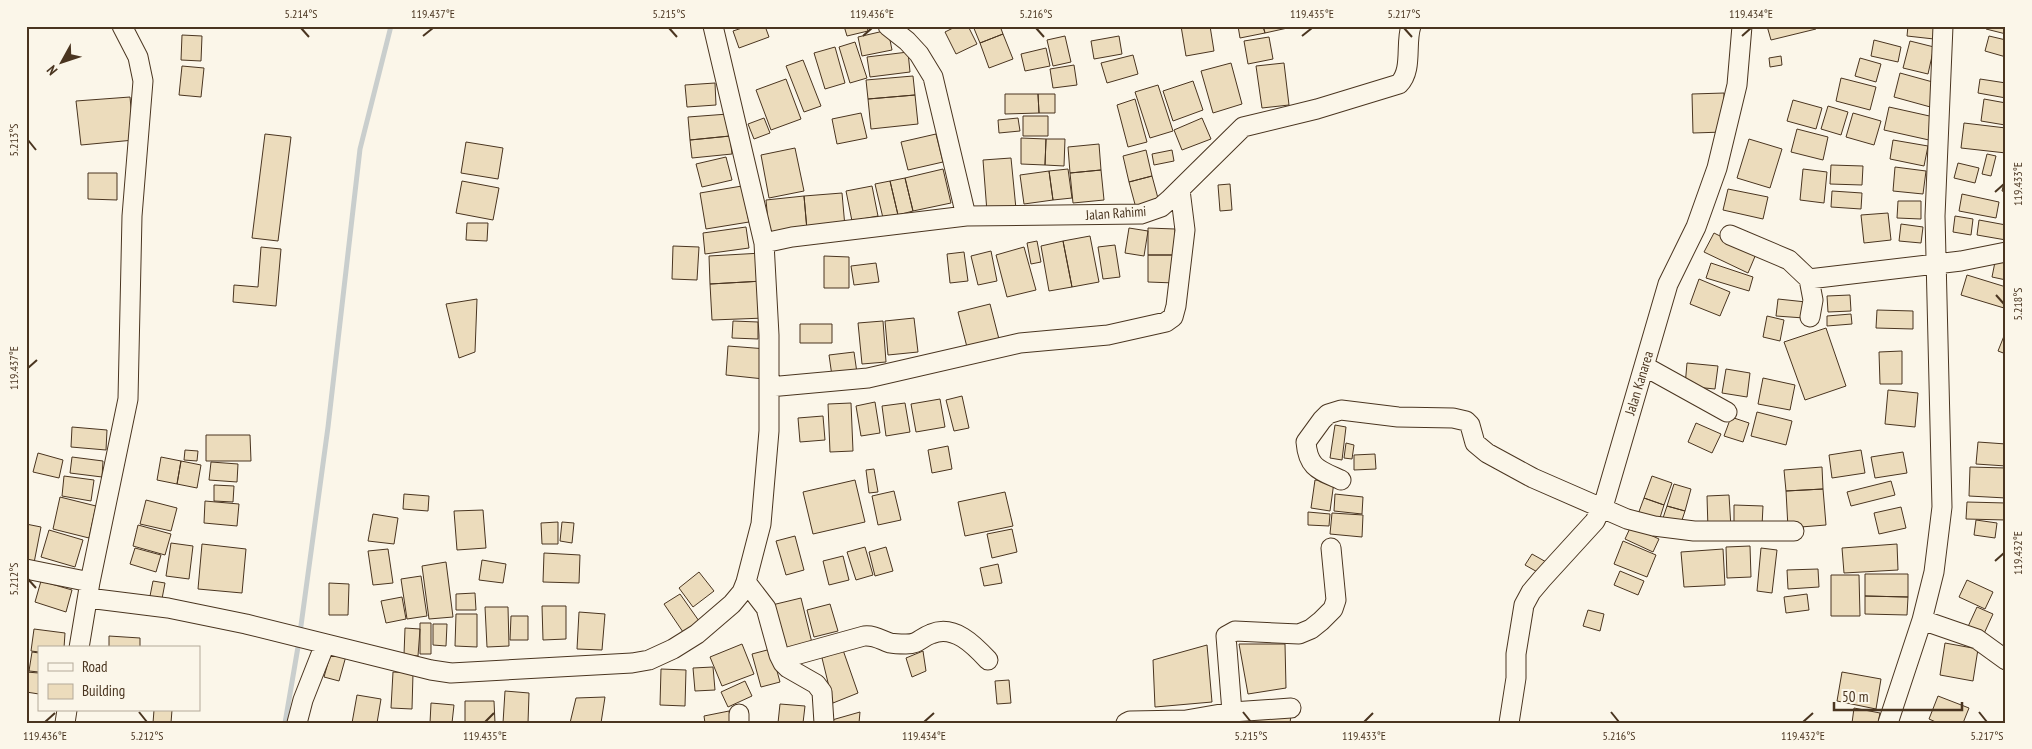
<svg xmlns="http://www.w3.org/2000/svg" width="2032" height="749" viewBox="0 0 2032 749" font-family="'PT Sans Narrow',sans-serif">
	<rect width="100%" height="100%" fill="#fbf6e9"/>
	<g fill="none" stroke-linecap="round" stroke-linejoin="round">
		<path stroke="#c9cecd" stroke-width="5" d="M300,633L328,427L360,149L391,26
			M285,723L299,641"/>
	</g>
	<path fill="#ecdcbc" stroke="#4a3520" d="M748,26H765L769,37L739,48L733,31Z
		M844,26H867L868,31L847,36Z
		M957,26H968L977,44L956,54L945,32Z
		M973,26H1000L1003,34L980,43Z
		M1181,26H1210L1214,51L1186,56Z
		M1238,26H1263L1265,33L1240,38Z
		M1263,26H1292V27L1265,33Z
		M1767,26H1815L1816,29L1771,40Z
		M1908,26H1935L1934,39L1907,36Z
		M1986,26H2006V34L1986,29Z
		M888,30L892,50L862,56L858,37Z
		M1003,34L1013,59L989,68L980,43Z
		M182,35L202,36L201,61L181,60Z
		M1065,36L1071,62L1053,66L1047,40Z
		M1119,36L1122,54L1094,59L1091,41Z
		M1989,36L2006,40V57L1985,51Z
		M1269,37L1273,59L1248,64L1244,41Z
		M1874,40L1901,47L1898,62L1871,56Z
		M1910,41L1934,47L1928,74L1903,68Z
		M855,42L867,78L850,83L839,47Z
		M835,47L845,83L825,89L814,53Z
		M1046,48L1050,66L1025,71L1021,54Z
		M908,52L910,72L870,77L867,57Z
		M1133,55L1138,74L1107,83L1101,63Z
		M1781,56L1782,65L1770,67L1769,58Z
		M1860,58L1881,64L1876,82L1855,76Z
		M803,60L821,106L804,112L786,66Z
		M1231,63L1242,104L1213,113L1201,71Z
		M1284,63L1289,105L1262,108L1256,66Z
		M1074,65L1077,85L1053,88L1050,69Z
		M182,66L204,68L201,97L179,95Z
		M1900,73L1940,84L1934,108L1894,97Z
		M913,76L915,95L868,99L866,80Z
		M1841,78L1876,87L1870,110L1836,101Z
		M786,79L801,119L771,130L756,90Z
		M1980,79L2006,83V98L1978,93Z
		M1193,81L1203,110L1173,121L1163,91Z
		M715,83L716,105L687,107L685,85Z
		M1158,85L1173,131L1150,138L1135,92Z
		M1724,93V132L1693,133L1692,94Z
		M1005,94H1038L1039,113L1005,114Z
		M1038,94H1055V113H1039Z
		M915,95L918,124L871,129L868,99Z
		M130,97L134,140L81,145L76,101Z
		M1135,99L1147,142L1128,147L1117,105Z
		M1984,99L2006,103L2005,125L1981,121Z
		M1793,100L1822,108L1816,129L1787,121Z
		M1828,106L1848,112L1841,135L1821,129Z
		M1889,107L1934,117L1929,140L1884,130Z
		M861,113L867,138L837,144L832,119Z
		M1853,113L1881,121L1874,145L1846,137Z
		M728,114L730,136L690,140L688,117Z
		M1023,116H1048V136H1023Z
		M764,118L770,133L754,139L748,124Z
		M1018,118L1020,131L999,133L998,120Z
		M1202,118L1211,139L1182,150L1174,130Z
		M1964,123L2006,128V153L1961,148Z
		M1797,129L1828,137L1823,160L1791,152Z
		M265,134L291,137L278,241L252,238Z
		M936,134L943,162L908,170L901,142Z
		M730,136L732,154L692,158L690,140Z
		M1021,138L1046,139L1045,165L1021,164Z
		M1046,139H1065L1064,166L1045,165Z
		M1749,139L1782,149L1770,188L1737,178Z
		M1893,140L1928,146L1924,166L1890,159Z
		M466,142L503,148L498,179L461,173Z
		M1099,144L1101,170L1070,173L1068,147Z
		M795,148L804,191L769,198L761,155Z
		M1146,150L1152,176L1129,182L1123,156Z
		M1172,150L1174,161L1154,165L1152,154Z
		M1987,154L1996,156L1991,176L1982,174Z
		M726,157L732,180L702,187L696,164Z
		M1011,158L1016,209L987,212L983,160Z
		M1958,163L1979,168L1975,183L1954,178Z
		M1831,165L1863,166L1862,185L1830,184Z
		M1895,167L1926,171L1923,194L1893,191Z
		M943,169L951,203L913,211L905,178Z
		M1068,169L1072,198L1053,200L1049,171Z
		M1803,169L1827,172L1824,203L1800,200Z
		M1101,170L1104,200L1073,203L1070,173Z
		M1049,171L1053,200L1024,204L1020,175Z
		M88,173H117V200L88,199Z
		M2006,174V192L2002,191Z
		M1152,176L1159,202L1136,208L1129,182Z
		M905,178L913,211L898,215L890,181Z
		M462,181L499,188L493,220L456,213Z
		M890,181L898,215L883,218L875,184Z
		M1230,184L1232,210L1220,211L1218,185Z
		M742,186L749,222L706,229L700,193Z
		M872,186L878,216L852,221L846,191Z
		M1728,189L1768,197L1763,219L1723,210Z
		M1832,191L1862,193L1861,209L1831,207Z
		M842,193L845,227L807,230L804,196Z
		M1962,194L1999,202L1996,218L1959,211Z
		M804,196L807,230L769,233L766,200Z
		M1898,201H1921V219L1897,218Z
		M1888,213L1891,240L1864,243L1861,215Z
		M1955,216L1973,219L1971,235L1953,232Z
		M1979,220L2006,225V240L1977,235Z
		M467,223H488L487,241L466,240Z
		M1901,224L1923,227L1921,243L1899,241Z
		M746,227L749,248L705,254L703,233Z
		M1129,228L1148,231L1144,256L1125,253Z
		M1148,228L1175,229V255H1148Z
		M1714,233L1756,254L1748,273L1704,252Z
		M1090,236L1099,282L1072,287L1063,241Z
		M1037,241L1041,262L1031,264L1027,243Z
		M1063,241L1072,287L1049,291L1041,246Z
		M1115,245L1120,277L1103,279L1098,247Z
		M673,246L699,247L697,280L672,279Z
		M261,247L281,249L276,306L233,302L234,285L258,287Z
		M1024,247L1036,290L1007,297L996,255Z
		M991,251L997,281L978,285L971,256Z
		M964,252L968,281L950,283L947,254Z
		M762,253L763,281L710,284L709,256Z
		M1148,255H1175V283L1148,282Z
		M824,256L849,257V288H824Z
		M1996,257L2006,259V280L1992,277Z
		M876,263L879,282L854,285L851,266Z
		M1711,263L1753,277L1749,291L1706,278Z
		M1967,275L2006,287L2004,308L1961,295Z
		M1699,279L1730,292L1720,316L1690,304Z
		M763,281L765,318L712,320L710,284Z
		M1850,295L1851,311L1828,312L1827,296Z
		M477,299L475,352L459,358L446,304Z
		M1778,299L1806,302L1804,318L1776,316Z
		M990,304L1000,343L968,351L958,312Z
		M1877,310L1913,311V329L1876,328Z
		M1851,314L1852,324L1827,326V316Z
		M1767,316L1784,320L1780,341L1763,337Z
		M914,318L918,352L888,355L885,321Z
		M733,321L758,322V339L732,338Z
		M883,321L886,362L862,364L858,323Z
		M800,324H832V343H800Z
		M1826,328L1846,386L1805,400L1784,342Z
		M2006,331V354L1998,351Z
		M728,346L767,349L764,379L726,375Z
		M1902,351V384H1880L1879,352Z
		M854,352L857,373L832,376L829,355Z
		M1687,363L1718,366L1715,389L1685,386Z
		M1726,369L1750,373L1747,397L1722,393Z
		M1763,378L1795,385L1790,410L1758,404Z
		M1888,390L1918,393L1915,427L1885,424Z
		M962,396L969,428L954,431L946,400Z
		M940,399L945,427L916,432L911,404Z
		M875,402L880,433L861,436L856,406Z
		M851,403L853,451L830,452L828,404Z
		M905,403L910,432L886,436L882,406Z
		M1757,412L1792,421L1786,445L1751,436Z
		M823,416L825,440L800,442L798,418Z
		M1731,417L1749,423L1743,442L1724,436Z
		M1696,423L1721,434L1712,453L1688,442Z
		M1335,425L1346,427L1342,460L1330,458Z
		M72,427L107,430L106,450L71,447Z
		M206,435H250L251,461H206Z
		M1978,442L2006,444V466L1976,464Z
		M1346,443L1354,445L1352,459L1344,458Z
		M948,446L952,469L932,473L928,450Z
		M185,450L198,451L197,461L184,460Z
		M1861,450L1865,473L1832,478L1829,455Z
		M1903,452L1907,473L1875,478L1871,457Z
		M38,453L63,460L59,478L33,472Z
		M1375,454L1376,469L1354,470V455Z
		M72,457L103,461L102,477L70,473Z
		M161,457L181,461L177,484L157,480Z
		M181,461L201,465L197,488L177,484Z
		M211,462L238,464L237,482L209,480Z
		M1822,467L1823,489L1786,491L1784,470Z
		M1970,467L2006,468V498L1969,496Z
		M874,469L878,492L869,493L866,470Z
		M64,476L94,480L91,501L62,496Z
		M1652,476L1672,483L1664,505L1644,498Z
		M855,480L865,522L813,534L803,492Z
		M1315,480L1334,482L1330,511L1311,508Z
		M1891,481L1895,495L1851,506L1847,492Z
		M1674,484L1691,489L1685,511L1667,506Z
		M214,485L234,486L233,502L214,501Z
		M1823,489L1826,525L1788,528L1786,491Z
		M894,491L901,520L878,525L872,496Z
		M1005,492L1013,526L965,536L958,502Z
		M404,494L429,496L428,511L403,509Z
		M1335,494L1363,497L1362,514L1334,511Z
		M1729,495L1731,528L1708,529L1707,496Z
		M60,497L96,506L89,538L53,529Z
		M1644,498L1664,505L1658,524L1637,517Z
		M146,500L177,508L171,531L140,524Z
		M205,501L239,504L237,526L204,523Z
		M1967,502L2006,503V520L1966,519Z
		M1734,505L1763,506L1762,526L1734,525Z
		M1667,506L1685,511L1679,529L1661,524Z
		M1901,507L1906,528L1879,534L1874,513Z
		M483,510L486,548L457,550L454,511Z
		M1308,512L1330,514L1329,526L1308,525Z
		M1332,513L1363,515L1362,537L1330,534Z
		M373,514L398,518L394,544L368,541Z
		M1976,520L1997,523L1995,538L1974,535Z
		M558,522V544H542L541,523Z
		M562,522L574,523L572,543L560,541Z
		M26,524L41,527L34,563L26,562Z
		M138,525L171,534L165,555L133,546Z
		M1631,526L1659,539L1653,552L1625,539Z
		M1012,529L1017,552L992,558L987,534Z
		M49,530L83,540L75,567L41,557Z
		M795,536L804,570L786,575L776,541Z
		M1623,541L1656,555L1647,577L1614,564Z
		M171,543L193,546L189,579L166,576Z
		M202,544L246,549L242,593L198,589Z
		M1897,544L1898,570L1844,573L1842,548Z
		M1750,546L1751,577L1727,578L1726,547Z
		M865,547L873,575L856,580L847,552Z
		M886,547L893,571L875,576L869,552Z
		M135,548L161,555L156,572L130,564Z
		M1761,548L1777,550L1772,593L1757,591Z
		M388,549L393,583L373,585L368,551Z
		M1723,549L1725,585L1684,587L1681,552Z
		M544,553L580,555L579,583L543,582Z
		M1532,554L1548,563L1541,574L1525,565Z
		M843,556L849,580L829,585L823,561Z
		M482,560L506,564L503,583L479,580Z
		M446,562L453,617L429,619L422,566Z
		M998,564L1002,583L984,586L980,568Z
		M1818,569L1819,587L1788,589L1787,570Z
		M1620,571L1644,581L1638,595L1614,585Z
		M699,572L714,591L693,607L679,588Z
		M1865,574H1908V597L1865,596Z
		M1831,575H1859L1860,616H1831Z
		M421,576L427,616L407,619L401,579Z
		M1967,580L1993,592L1985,609L1959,597Z
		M41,581L72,590L66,612L35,602Z
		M153,581L165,583L161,604L149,601Z
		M329,583L349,584L348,615H329Z
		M475,593L476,610H456V594Z
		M680,594L699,621L683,632L664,604Z
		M1807,594L1809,610L1786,613L1784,597Z
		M1865,596L1908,597L1907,615L1865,614Z
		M402,597L406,619L386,623L381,601Z
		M801,598L813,647L784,654L772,605Z
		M830,604L838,631L814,637L807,610Z
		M542,606H566V639L543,640Z
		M485,607H508L509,646L487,647Z
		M1977,607L1993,614L1982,638L1966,631Z
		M1588,610L1604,614L1600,631L1583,626Z
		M579,612L605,614L602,650L577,649Z
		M456,614H477V647L455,646Z
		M511,616H528V640H510Z
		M420,623H431V654H420Z
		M433,624H447L446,646L433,645Z
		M405,628L420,629L418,656L404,655Z
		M34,629L65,633L64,648H39V652L31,651Z
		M109,636L140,638V648H109Z
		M1945,643L1978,649L1973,681L1940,675Z
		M742,644L754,674L722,686L710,657Z
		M1239,644H1285L1286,688L1248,694Z
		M1207,645L1212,702L1155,707L1153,660Z
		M771,649L780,682L761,687L752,654Z
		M843,650L858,693L833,703L822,658Z
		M923,651L926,671L912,677L906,658Z
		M32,652L39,653V672L29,671Z
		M331,652L346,656L339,681L324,677Z
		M713,667L715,690L695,691L693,668Z
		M661,669L686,670L685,706L660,705Z
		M26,672L39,673V694L26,692Z
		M393,672L413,673L412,709L391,708Z
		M1842,672L1881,679L1876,709L1837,701Z
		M1009,680L1011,703L997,704L995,681Z
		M745,681L752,696L728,707L721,692Z
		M505,691L529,693L528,723H503Z
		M357,695L381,699L377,723H352Z
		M1938,696L1969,708L1963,723H1938L1929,719Z
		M605,697L601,723H570L576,698Z
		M465,701H494L495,723H465Z
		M431,703L454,705L452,723H430Z
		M780,704L805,706L803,723H778Z
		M1854,708L1880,713L1878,723H1852Z
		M154,710H172L171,723H153Z
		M729,711L731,723H705L704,716Z
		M860,712L859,723H832V720Z
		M1291,715L1290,723H1252L1251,718Z"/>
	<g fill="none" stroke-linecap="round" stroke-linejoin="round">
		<defs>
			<path id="minor" d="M888,26L907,41L919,54L933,77L966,216
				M1730,235L1789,260L1809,279L1961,261L2006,252
				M764,243L792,237L966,216L1141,214L1161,207L1169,200L1243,127L1317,109L1399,84C1413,70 1405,44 1411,26
				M1809,279L1813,300L1810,317
				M1644,366L1727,412
				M769,387L868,378L1020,343L1108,335L1166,322L1173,317L1176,306L1185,230L1180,190
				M1341,480C1319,470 1308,468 1306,442L1322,420L1328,414L1341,410L1398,417L1453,418L1466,421L1470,425L1475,443L1487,453L1533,478L1627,519L1654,526L1694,531H1794
				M26,569L90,582
				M746,582L766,608L779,655L783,663L788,668L816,684L822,692L824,723
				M88,598L168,608L246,624L431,670L451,673L632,663L649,660L673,649L697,634L732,604L742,592L746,582L761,524L769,431V335L764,243L713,26
				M1922,620L1977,639L2006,660
				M79,648L90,582L128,399L132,216L143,81L138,57L122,26
				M781,659L864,636C875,635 881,640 890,643C895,644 901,644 906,644C919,644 920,638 931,634C954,624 974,645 988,660
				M1232,712L1226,636L1235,631L1299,634L1311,629L1321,621L1333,609L1336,600L1331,548
				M65,723L67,710
				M297,723L303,700L325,644
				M739,723V714
				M1126,723L1130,721L1186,720L1232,712L1291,708
				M1509,723L1516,678V654L1524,605L1531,592L1542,579L1595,521L1605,500L1668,284L1696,227L1717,168L1737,85L1742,26
				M1888,723L1922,620L1934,572L1942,507L1935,216L1943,26"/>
		</defs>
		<use href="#minor" stroke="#4a3520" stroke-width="21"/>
		<use href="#minor" stroke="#fbf6e9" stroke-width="19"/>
	</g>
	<path fill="none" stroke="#4a3520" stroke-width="2" d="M301,28L309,37M669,28L677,37M1036,28L1044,37M1404,28L1412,37M423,36L433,28M863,36L872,28M1302,36L1312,28M1742,36L1751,28M28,140L36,150M1995,192L2004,184M1996,295L2004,304M28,368L37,360M1995,561L2004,553M28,579L36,588M139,712L147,722M1243,712L1251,722M1611,712L1619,722M1979,712L1987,722M45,722L55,713M485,722L494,713M924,722L934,713M1364,722L1373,713M1803,722L1813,713"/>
	<g text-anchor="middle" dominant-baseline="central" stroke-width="4" stroke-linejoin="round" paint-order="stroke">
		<g font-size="14" fill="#4a3520" stroke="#fbf6e9">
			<text transform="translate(1116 213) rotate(-4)">Jalan Rahimi</text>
			<text transform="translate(1639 383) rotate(-73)">Jalan Kanarea</text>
		</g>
	</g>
	<rect width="2032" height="749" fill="none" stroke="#fbf6e9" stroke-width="55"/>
	<rect x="38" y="646" width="162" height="65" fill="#fbf6e9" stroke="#b4a999"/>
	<rect x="48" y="663" width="25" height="8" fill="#fbf6e9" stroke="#b4a999"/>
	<text x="82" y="672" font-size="15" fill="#4a3520">Road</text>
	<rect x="48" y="684" width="25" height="15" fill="#ecdcbc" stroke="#b4a999"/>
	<text x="82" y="696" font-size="15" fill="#4a3520">Building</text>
	<g transform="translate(62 62) rotate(230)" stroke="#fbf6e9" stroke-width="4" paint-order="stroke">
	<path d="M0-4L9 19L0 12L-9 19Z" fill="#4a3520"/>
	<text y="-8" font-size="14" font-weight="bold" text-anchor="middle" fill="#4a3520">N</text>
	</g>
	<path d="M1834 702v8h128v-8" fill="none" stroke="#4a3520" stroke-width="2.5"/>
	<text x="1842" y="702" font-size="15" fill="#4a3520" stroke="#fbf6e9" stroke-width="4" paint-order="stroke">50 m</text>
	<rect x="28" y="28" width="1976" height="694" fill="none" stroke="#4a3520" stroke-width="2"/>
	<g font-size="12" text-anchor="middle" fill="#4a3520">
		<text x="301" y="18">5.214°S</text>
		<text x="433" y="18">119.437°E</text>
		<text x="669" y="18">5.215°S</text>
		<text x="872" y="18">119.436°E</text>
		<text x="1036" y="18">5.216°S</text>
		<text x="1312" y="18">119.435°E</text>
		<text x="1404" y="18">5.217°S</text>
		<text x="1751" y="18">119.434°E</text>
		<text transform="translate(14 140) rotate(-90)" y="4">5.213°S</text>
		<text transform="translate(2018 184) rotate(-90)" y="4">119.433°E</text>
		<text transform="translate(2018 304) rotate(-90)" y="4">5.218°S</text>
		<text transform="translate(14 368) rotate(-90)" y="4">119.437°E</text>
		<text transform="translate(2018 553) rotate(-90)" y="4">119.432°E</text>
		<text transform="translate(14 579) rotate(-90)" y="4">5.212°S</text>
		<text x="45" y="740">119.436°E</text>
		<text x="147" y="740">5.212°S</text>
		<text x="485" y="740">119.435°E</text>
		<text x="924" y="740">119.434°E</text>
		<text x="1251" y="740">5.215°S</text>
		<text x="1364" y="740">119.433°E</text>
		<text x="1619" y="740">5.216°S</text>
		<text x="1803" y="740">119.432°E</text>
		<text x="1987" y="740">5.217°S</text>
	</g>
</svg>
